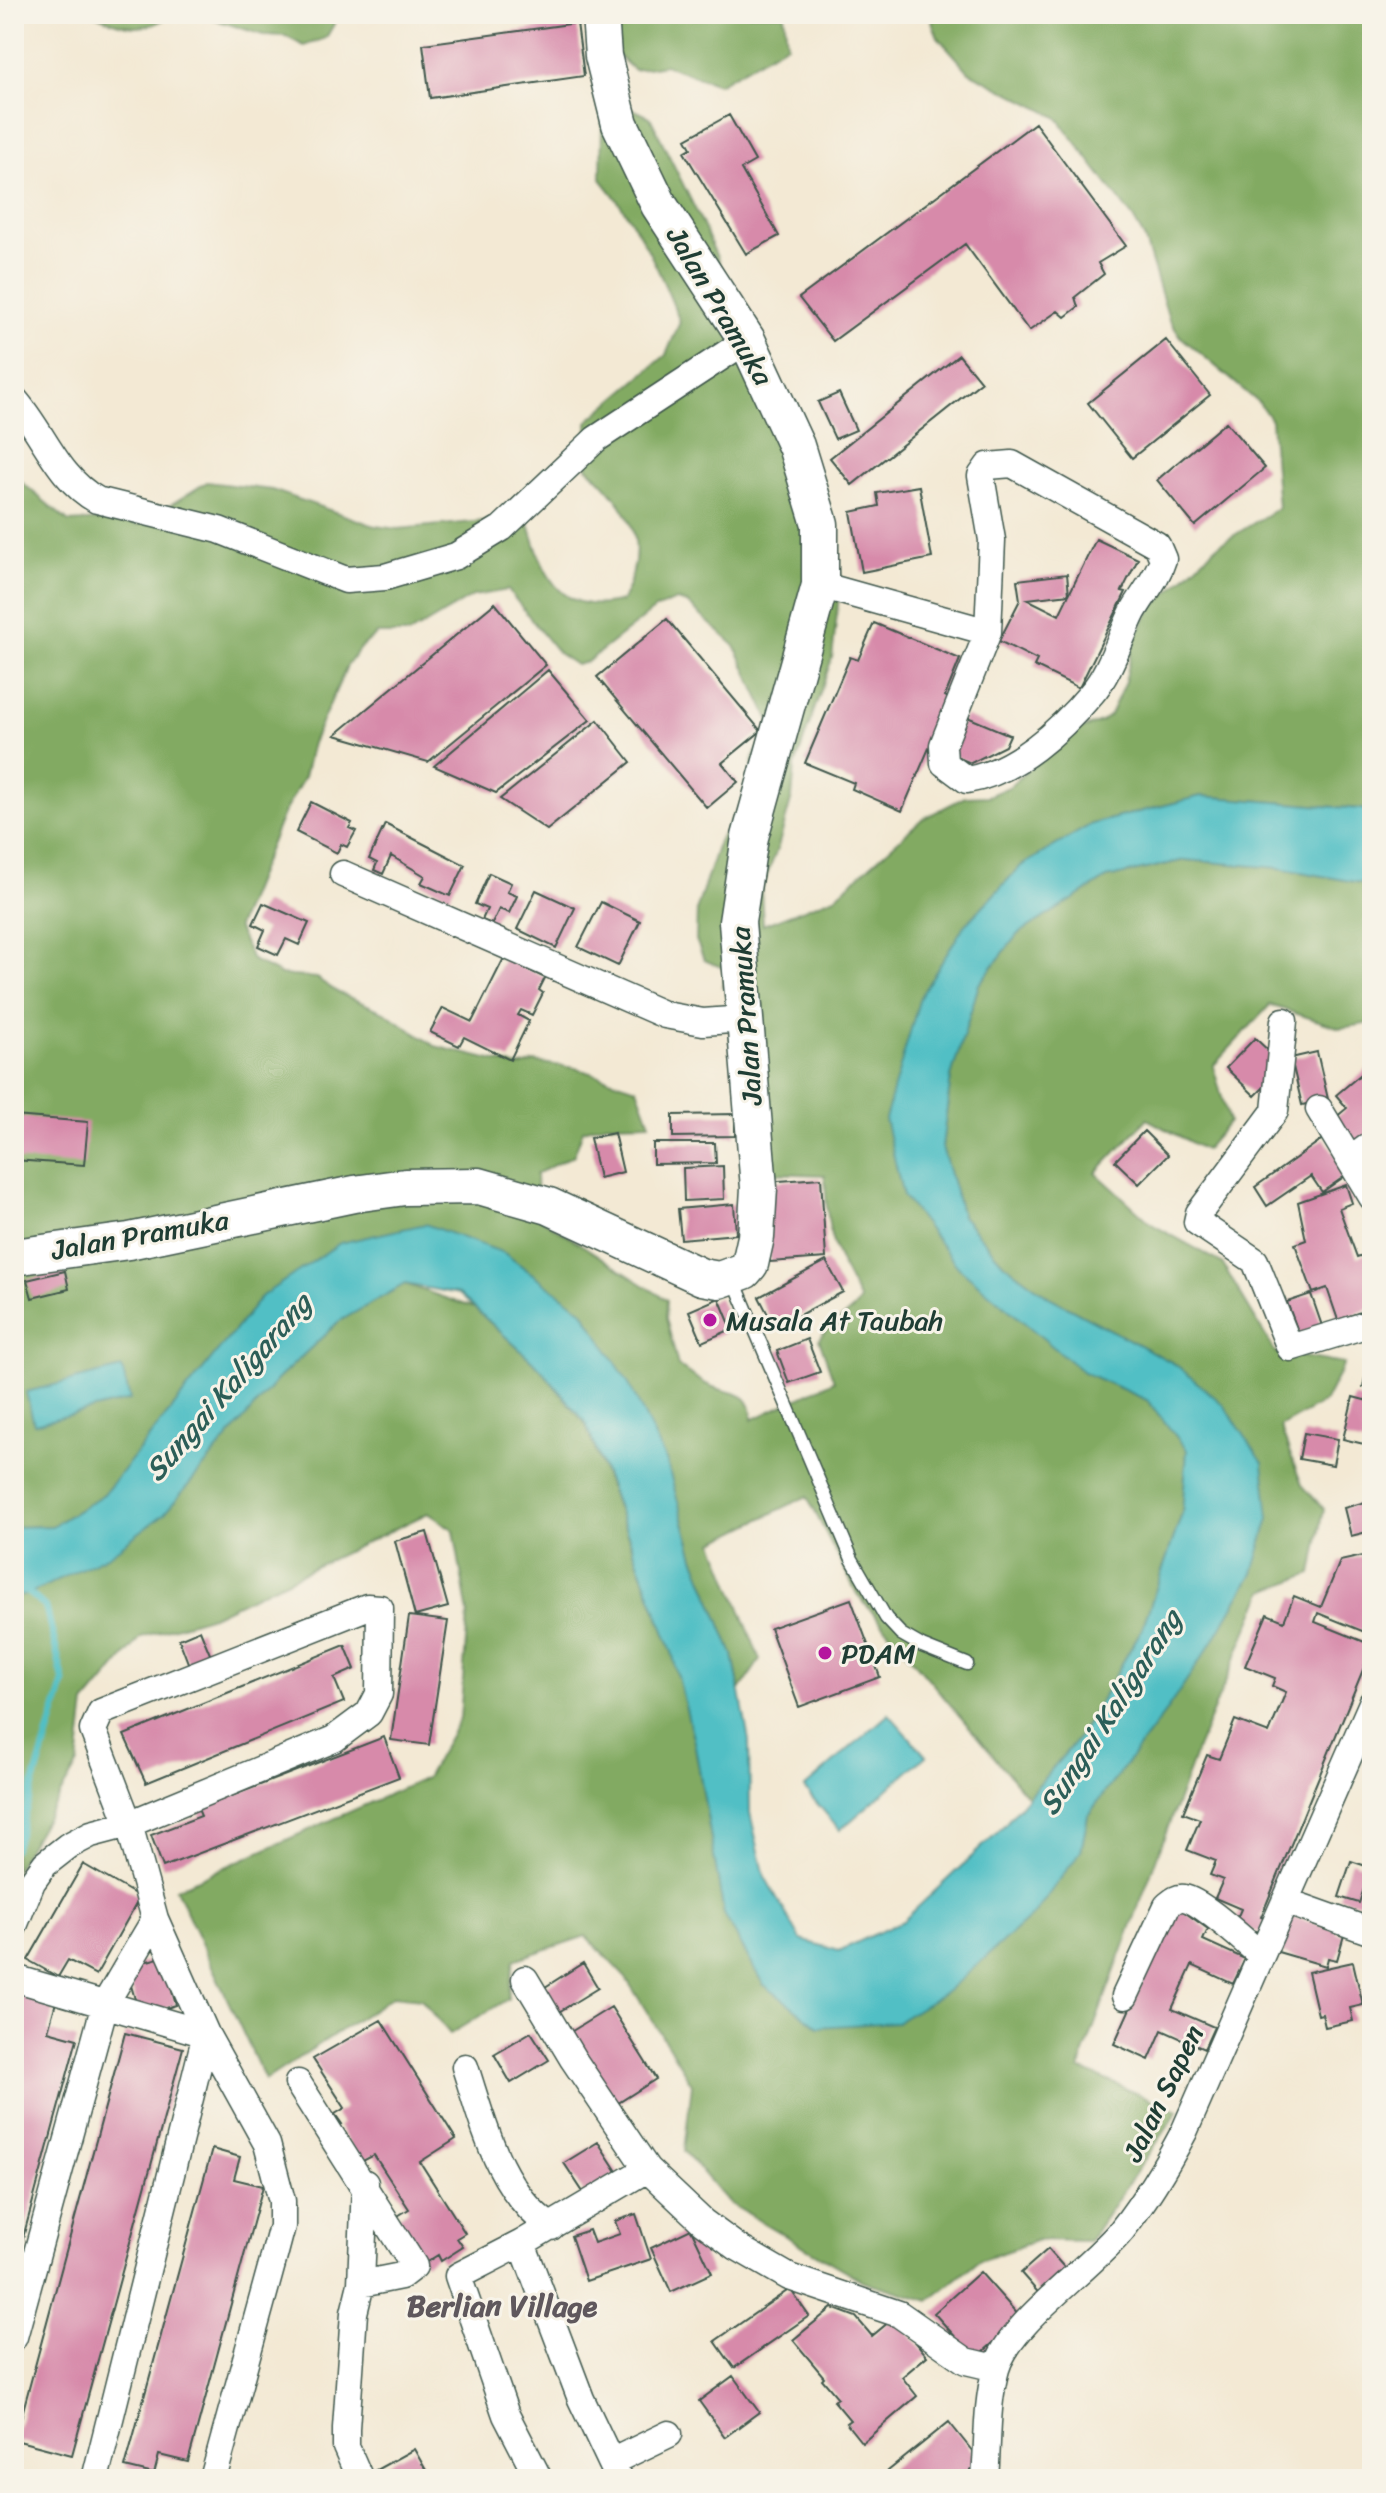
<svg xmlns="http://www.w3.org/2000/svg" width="1386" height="2493" viewBox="0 0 1386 2493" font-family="Sriracha,sans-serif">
	<rect width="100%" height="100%" fill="#f7f3e8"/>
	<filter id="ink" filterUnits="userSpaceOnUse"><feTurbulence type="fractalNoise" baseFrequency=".0125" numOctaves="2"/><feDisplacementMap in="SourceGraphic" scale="16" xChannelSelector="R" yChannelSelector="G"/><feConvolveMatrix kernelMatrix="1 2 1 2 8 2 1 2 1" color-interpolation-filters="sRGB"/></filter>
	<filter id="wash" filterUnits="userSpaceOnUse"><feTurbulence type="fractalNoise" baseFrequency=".006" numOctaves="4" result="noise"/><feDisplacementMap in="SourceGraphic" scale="32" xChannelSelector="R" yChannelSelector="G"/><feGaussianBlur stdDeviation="1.8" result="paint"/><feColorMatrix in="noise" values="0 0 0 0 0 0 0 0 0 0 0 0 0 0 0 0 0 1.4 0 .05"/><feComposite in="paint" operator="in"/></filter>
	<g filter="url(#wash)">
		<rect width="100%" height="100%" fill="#f3e9d4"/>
		<path fill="#82aa62" stroke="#50744b" stroke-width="2" fill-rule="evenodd" d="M94,14H172C146,35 121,27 94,14Z
			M197,14H335L337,19L326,38L304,46L285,36L263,35Z
			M616,14H784L787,44L718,84L665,65L634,70L617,55Z
			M929,14H1372V810L1201,796L1092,824L1021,866L964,926L885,1119L1083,1372L1147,1400L1187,1450L1182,1514L1142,1629L1080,1736L1028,1797L857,1594L807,1496L714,1542L760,1660L740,1690L733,1655L694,1557L666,1460L504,1254L262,1296L104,1494L52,1526L14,1527V476L69,522L117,519L138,525L207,482L272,490L375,526L398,529L527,517C542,571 557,618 622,601C652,541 630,508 587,467V422L666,355L680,322C660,270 637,222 601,179L602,122L633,109L650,117L702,223L823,503L841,577L832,658L795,766L792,797L778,847L761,891L763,925L835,897L922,819L965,797L988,796L1009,787L1070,733L1101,722L1110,715L1125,682L1135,637L1152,608L1217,546L1278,508L1271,420L1259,403L1180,336L1169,319L1144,237L1133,218L1057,117L969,72L938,37ZM508,590L558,653L576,665L587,662L655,609L676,600L687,603L735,646L771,723L752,760L753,783L719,841L697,908L696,940L704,960L726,969L722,987L756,992L771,1173L825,1175C827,1237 831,1246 860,1301C850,1317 830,1323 819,1339L834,1381L752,1420C753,1387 728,1396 706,1384C697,1379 687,1372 678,1366L666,1318L667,1300L537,1216L536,1174L574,1155L583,1130L605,1124L650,1123L637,1088L575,1068L535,1062L519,1067L435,1046L384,1012L339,993L316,978L281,975L252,960L237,927L282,816L304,777L312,743L347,666L360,648L377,634H409L473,596Z
			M1185,860L1279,868L1372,885V1023L1340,1028L1270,1005L1213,1066L1229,1122L1205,1150L1147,1119L1096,1173L1153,1225L1222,1263L1275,1352L1344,1364L1325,1401L1280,1427L1302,1485L1324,1509L1312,1574L1264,1591L1198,1746L1084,2054L1080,2069L1178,2111L1089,2241L1038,2240L979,2261L929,2301L863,2281L729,2203L684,2151L692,2084L626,1978L586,1936L514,1960L508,1999L450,2034L421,1999L393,1996L265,2080L176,1889L426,1778L460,1718L468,1614L454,1530L428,1513L212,1616L141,1637L85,1704L78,1764L14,1872V1595L225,1438L277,1380L338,1322L405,1284L474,1308L540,1368L585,1423L672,1652L695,1746L724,1914L763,1984L1081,1851L1088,1815L1164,1714L1253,1573L1175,1364L1049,1297L1003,1263L962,1216L942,1147L951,1077L979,984L1018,934L1107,878Z"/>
		<path fill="#51bfc5" stroke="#387e7c" stroke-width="2" d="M1201,796L1372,810V885L1279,868L1185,860L1107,878L1018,934L979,984L951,1077L942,1147L962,1216L1003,1263L1049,1297L1175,1364L1224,1405L1263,1463L1269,1518L1253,1573L1213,1641L1164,1714L1088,1815L1081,1851L1034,1914L949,1990L897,2022L819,2027L763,1984L724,1914L695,1746L672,1652L586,1423L540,1368L459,1294L405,1284L338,1322L277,1380L164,1514L109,1555L29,1594L14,1596V1527L52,1526L104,1494L262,1296L340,1243L425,1224L504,1253L583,1311L628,1382L666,1460L694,1557L733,1655L749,1741L750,1813L765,1877L801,1940L839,1951L903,1921L1000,1830L1080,1736L1142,1629L1182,1514L1187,1450L1147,1400L1083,1372L958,1267L903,1196L885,1119L920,997L964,926L1021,866L1092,824Z
			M122,1368L130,1400L34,1424L26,1392Z
			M889,1714L926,1756L840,1830L804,1788Z"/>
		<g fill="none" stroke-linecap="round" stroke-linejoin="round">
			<path stroke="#51bfc5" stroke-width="7" d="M14,1580L46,1608L64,1682L14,1849"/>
		</g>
		<g id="blocks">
			<path fill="#d78aaa" d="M577,23L584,76L430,98L423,44Z
				M729,115L755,161L741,169L779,236L746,254L684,152L691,148L686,139Z
				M1035,123L1126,246L1098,263L1104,274L1075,297L1078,307L1065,317L1058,311L1029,331L965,244L833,341L799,298Z
				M1166,340L1210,395L1132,458L1088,403Z
				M959,355L981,382L852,485L830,458Z
				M839,393L856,430L835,439L818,402Z
				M1226,422L1265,468L1195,526L1157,480Z
				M919,486L932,558L862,572L851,512L879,506L877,493Z
				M1096,539L1138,559L1122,591L1126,592L1079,688L1034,666L1037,660L999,641L1020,600L1017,580L1067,574L1069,594L1027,599L1059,615Z
				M495,603L546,665L428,762L335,735Z
				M667,619L761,731L722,763L738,782L707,808L597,677Z
				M874,623L960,659L945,696L950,699L902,811L852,789L854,783L805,763L850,657L858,660Z
				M548,670L590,720L496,793L434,766Z
				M965,716L1010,735L1005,746L971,763L949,754Z
				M598,720L631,762L547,830L500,799Z
				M311,802L352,823L349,828L356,831L347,847L341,844L337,853L296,832Z
				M385,824L465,865L450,896L421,883L425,876L391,856L383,874L374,870L377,863L369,859Z
				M489,873L511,883L507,892L517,896L509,913L499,909L492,924L482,920L487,909L475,904Z
				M536,890L575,908L556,948L517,929Z
				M601,902L640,921L618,966L578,947Z
				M263,903L309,923L299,945L286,939L278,955L258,946L265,930L253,924Z
				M504,958L545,978L539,990L543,993L532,1015L521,1010L518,1015L529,1021L510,1060L464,1037L459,1046L430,1032L443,1008L472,1022Z
				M1255,1038L1274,1056L1272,1079L1255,1096L1226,1068Z
				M1317,1052L1328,1099L1302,1105L1291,1058Z
				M1372,1065V1131L1347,1152L1335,1118L1347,1108L1336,1095Z
				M735,1114V1136L673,1137V1115Z
				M14,1116L88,1122L84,1165L14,1160Z
				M1144,1131L1168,1155L1139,1184L1115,1161Z
				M614,1133L623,1172L599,1178L590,1138Z
				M1324,1138L1348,1174L1322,1192L1311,1176L1267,1206L1255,1187Z
				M653,1143H715L716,1163L653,1164Z
				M723,1166L724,1199L684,1201L683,1168Z
				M821,1178L826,1258L770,1262L765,1182Z
				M1346,1185L1352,1203L1339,1208L1357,1257L1372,1252V1308L1338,1320L1327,1288L1313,1293L1295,1244L1306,1240L1298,1202Z
				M734,1204L736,1234L681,1239L678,1209Z
				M826,1261L843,1292L775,1328L759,1297Z
				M65,1271L69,1289L32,1298L27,1280Z
				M1311,1294L1322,1326L1299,1334L1287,1302Z
				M719,1298L732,1329L702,1342L689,1311Z
				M807,1339L820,1372L789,1383L777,1351Z
				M1371,1349H1372V1389L1363,1387Z
				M1353,1397L1372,1402V1446L1343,1439Z
				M1304,1433L1338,1439L1333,1465L1299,1459Z
				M1372,1500V1545H1371L1367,1532L1351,1536L1344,1508Z
				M427,1532L448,1607L415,1616L395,1541Z
				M1372,1554V1635L1318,1613L1315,1622L1372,1645V1648L1261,1917L1266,1919L1260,1933L1235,1923L1241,1909L1215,1898L1223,1880L1210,1875L1216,1861L1187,1850L1200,1819L1183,1813L1207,1755L1219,1759L1235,1720L1269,1733L1286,1692L1272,1686L1275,1678L1245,1666L1267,1614L1284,1621L1294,1596L1321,1607L1340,1561Z
				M851,1599L880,1677L799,1707L770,1628Z
				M409,1616L448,1621L429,1745L391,1740Z
				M200,1630L212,1659L190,1668L179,1639Z
				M345,1645L355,1669L334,1678L344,1702L146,1783L124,1735Z
				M384,1737L399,1777L163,1867L151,1835L201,1816L198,1809Z
				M1351,1861L1372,1868V1885L1366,1883L1359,1903L1339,1897Z
				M83,1864L140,1897L96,1975L68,1960L58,1977L28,1960Z
				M1176,1906L1208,1929L1203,1940L1245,1959L1233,1984L1192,1965L1172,2009L1214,2027L1204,2049L1162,2030L1149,2060L1114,2044Z
				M1289,1916L1337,1930L1336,1933L1344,1935L1337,1960L1328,1958L1326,1966L1278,1952Z
				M162,1957L176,2005L147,2014L137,2006L128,1975L133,1965Z
				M1353,1962L1363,2005L1350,2008L1353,2021L1325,2027L1322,2014L1318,2015L1308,1972Z
				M583,1963L598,1988L557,2013L542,1989Z
				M20,1992L56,2002L48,2031L77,2039L15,2267L14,2015Z
				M611,2007L656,2079L615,2105L569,2033Z
				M381,2020L456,2139L420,2162L465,2233L457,2238L463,2247L441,2261L438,2255L425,2263L396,2217L409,2209L374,2155L361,2162L338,2126L342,2124L335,2114L345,2108L313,2059Z
				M531,2032L549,2060L511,2083L494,2054Z
				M125,2033L183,2048L72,2455L15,2440Z
				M598,2142L618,2173L585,2195L564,2163Z
				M212,2149L240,2157L234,2179L263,2186L188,2462L159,2455L154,2474L125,2467Z
				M636,2214L651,2259L586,2281L571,2236L589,2230L594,2243L620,2234L615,2221Z
				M691,2229L712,2273L671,2292L651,2248Z
				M1048,2249L1070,2274L1043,2298L1021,2273Z
				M980,2272L1021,2318L975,2359L934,2313Z
				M790,2289L809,2316L734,2368L715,2341Z
				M832,2308L856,2317L872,2336L895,2317L927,2356L902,2377L917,2396L862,2443L846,2423L850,2420L834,2401L838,2398L822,2379L824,2377L793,2340Z
				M733,2376L759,2412L725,2437L699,2401Z
				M949,2422L981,2462L961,2479H878Z
				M414,2449L431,2479H369L367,2475Z"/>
		</g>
	</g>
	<g filter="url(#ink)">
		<use href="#blocks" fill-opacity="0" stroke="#3f574c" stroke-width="2"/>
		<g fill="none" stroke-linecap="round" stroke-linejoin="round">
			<defs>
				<path id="lane" d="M733,1278L852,1559L886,1618L901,1634L922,1646L967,1664"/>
				<path id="street" d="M14,399C43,431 57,478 97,500L219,530L346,580L385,577L456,556L502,528L596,439L747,340
					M820,585L988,632L992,540L981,476L988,466L1012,464L1157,545L1163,559C1157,579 1143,594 1133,612C1120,638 1110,673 1091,694C1060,731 1015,772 967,780L944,763L943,745L988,632
					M343,874L665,1015L703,1022L745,1019
					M1284,1021L1275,1111L1199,1213L1197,1222L1255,1261L1290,1348L1372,1323
					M1319,1109L1372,1197
					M1350,1160L1372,1144
					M1285,1901L1372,1932
					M14,1926L32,1882L45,1864L68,1846L91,1834L129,1824L334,1739L369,1713L379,1694L380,1608L367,1607L101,1712L93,1730L129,1824L155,1919L206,2034L267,2144L282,2201V2226L272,2264L213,2479
					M14,1978L206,2034L95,2479
					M525,1979L573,2059L647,2169L703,2222L737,2247L789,2277L899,2314L966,2361L996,2368
					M1125,1996L1167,1906C1172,1902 1176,1897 1184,1898C1202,1901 1245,1942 1261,1955
					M465,2067C484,2125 498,2190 551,2227
					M298,2083L414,2266L401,2276L361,2284
					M522,2243L458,2276L506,2415L539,2479
					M14,2337L105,2004L155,1919
					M611,2462L669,2434
					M360,2479L346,2447V2428L354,2313L361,2284L365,2183
					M619,2479L581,2399L522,2243L647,2169
					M985,2479C988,2443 986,2404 996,2369C1009,2323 1089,2270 1122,2230C1146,2199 1166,2166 1184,2132L1372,1703"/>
				<path id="secondary" d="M14,1257L129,1241L354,1194L405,1187L479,1186L549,1206L702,1277L719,1280L744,1271L750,1264L756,1237L759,1188L737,922L750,837L820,585V524L796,446L747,340L659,205L620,124L603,56L600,14"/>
			</defs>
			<use href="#lane" stroke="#3f574c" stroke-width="15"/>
			<use href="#street" stroke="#3f574c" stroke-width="29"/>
			<use href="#secondary" stroke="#3f574c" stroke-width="39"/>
			<use href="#lane" stroke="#fff" stroke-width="12"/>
			<use href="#street" stroke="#fff" stroke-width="26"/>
			<use href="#secondary" stroke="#fff" stroke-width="36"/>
		</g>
	</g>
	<g fill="#b5179e" stroke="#f7f3e8" stroke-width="3">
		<circle cx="710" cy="1320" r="8"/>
		<circle cx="825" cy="1653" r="8"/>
	</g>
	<g text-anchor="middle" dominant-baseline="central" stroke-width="6" stroke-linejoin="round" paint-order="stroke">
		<g font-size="28" fill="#1f3d34" stroke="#f7f3e8">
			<text transform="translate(720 306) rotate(59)">Jalan Pramuka</text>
			<text transform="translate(746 1016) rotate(-94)">Jalan Pramuka</text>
			<text transform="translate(140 1235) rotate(-10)">Jalan Pramuka</text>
			<text transform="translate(1163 2093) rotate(-64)">Jalan Sapen</text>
		</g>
		<g font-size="28" fill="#1f3d34" stroke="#f7f3e8" text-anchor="start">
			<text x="726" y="1320">Musala At Taubah</text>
			<text x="841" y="1653">PDAM</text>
		</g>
		<g font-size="30" font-style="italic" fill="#2c5e58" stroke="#f7f3e8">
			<text transform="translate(228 1387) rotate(-49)">Sungai Kaligarang</text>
			<text transform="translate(1110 1712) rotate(-57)">Sungai Kaligarang</text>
		</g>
		<g font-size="30" font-weight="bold" fill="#5f585d" stroke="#f7f3e8">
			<text x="502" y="2306">Berlian Village</text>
		</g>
	</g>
	<rect width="1386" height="2493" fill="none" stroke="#f7f3e8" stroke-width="48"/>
</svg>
